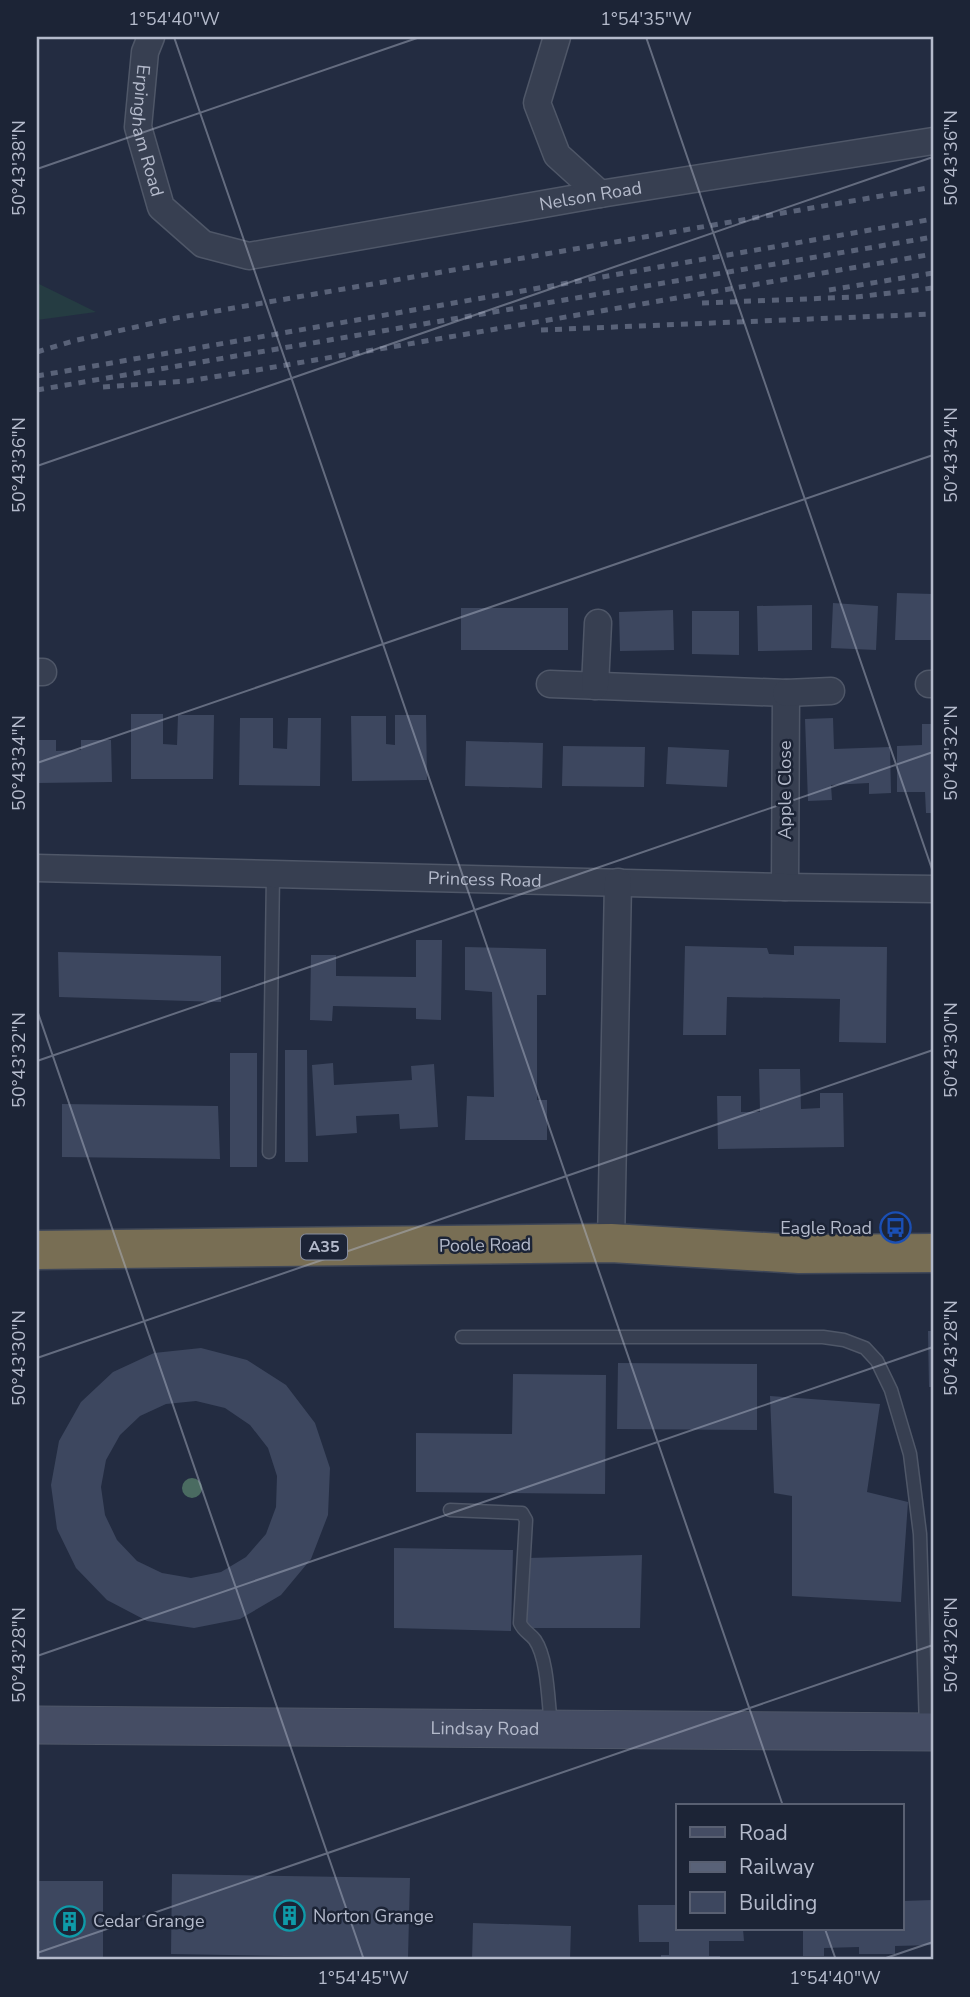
<svg xmlns="http://www.w3.org/2000/svg" width="970" height="1997" viewBox="0 0 970 1997" font-family="'Nunito Sans',sans-serif">
	<rect width="100%" height="100%" fill="#232c41"/>
	<path fill="#253c42" d="M37,283L96,312L37,320Z"/>
	<path fill="#3d475f" fill-rule="evenodd" d="M897,593L933,594V640H895Z
		M833,603L878,606L876,650L831,648Z
		M812,605V650L758,651L757,606Z
		M461,608H568V650H461Z
		M673,610L674,650L620,651L619,612Z
		M692,611H739V655L692,654Z
		M131,714H163V744L177,745L178,715H214L213,779H131Z
		M395,715H426L427,780L352,781L351,716H386V744L395,745Z
		M240,718H273V748L287,749L288,718H321L320,786L239,785Z
		M833,718L834,749L890,747L891,793L869,794V783L831,785L832,800L808,801L805,719Z
		M922,724H933V813H926L925,792H897V746L922,745Z
		M37,740H56V751L81,750V740H111L112,782L37,783Z
		M466,741L543,743L542,788L465,786Z
		M563,746L645,747L644,787L562,786Z
		M668,747L729,750L727,787L666,784Z
		M416,940H442L441,1020L416,1019V1008L333,1006L332,1021L310,1020L311,955H336V976L416,977Z
		M685,946L767,948L769,954L794,955V946L887,947L886,1043L839,1042L840,999L727,997L726,1035H683Z
		M465,947L546,949V995H537V1100H547V1140H465L467,1096L494,1097L492,992L465,990Z
		M58,952L221,956V1002L59,997Z
		M285,1050H307L308,1162H285Z
		M230,1053H257V1167H230Z
		M333,1063L334,1085L412,1080L411,1066L434,1064L438,1127L400,1129L399,1114L356,1116L357,1133L316,1136L312,1065Z
		M759,1069H800L801,1109L820,1108V1093H843L844,1147L718,1149L717,1096H741V1112H760Z
		M62,1104L218,1106L220,1159L62,1157Z
		M928,1331H933V1387H929Z
		M201,1348L247,1360L286,1385L315,1423L330,1468L328,1515L311,1559L281,1595L240,1619L194,1628L147,1621L107,1600L76,1568L57,1529L51,1485L59,1441L81,1402L113,1372L154,1353ZM196,1401L225,1408L250,1425L268,1448L277,1476L276,1507L266,1534L246,1557L221,1572L191,1578L162,1573L137,1561L117,1540L105,1515L101,1487L106,1460L120,1435L140,1416L166,1404Z
		M618,1363L757,1364V1430L617,1429Z
		M513,1374L606,1375L605,1494L416,1492V1433L512,1434Z
		M770,1396L880,1404L867,1492L908,1502L901,1602L792,1596V1496L774,1493Z
		M394,1548L513,1550L511,1631L394,1628Z
		M642,1555L640,1628H525L527,1558Z
		M172,1874L410,1878L408,1958L171,1954Z
		M37,1881H103V1960H37Z
		M933,1900V1945L895,1946V1954H859V1947L824,1948V1956H803V1929H902V1901Z
		M638,1905H678V1929H743L744,1941H709V1956H720V1960H661V1955H669V1942H639Z
		M473,1923L571,1926L570,1960H472Z"/>
	<g fill="none" stroke-linecap="round" stroke-linejoin="round">
		<defs>
			<path id="lane" d="M269,1152L273,874
				M462,1337H823L844,1340L865,1348L877,1361L891,1390L910,1454L920,1534L926,1728
				M450,1510L522,1513L526,1520L520,1623C524,1632 531,1634 535,1640C548,1659 548,1702 551,1725"/>
			<g id="street">
				<path id="s1" d="M151,37L145,52L138,127L161,207L203,244L249,256L600,194L933,141"/>
				<path d="M557,37L537,103L557,155L600,194"/>
				<path d="M37,672H43"/>
				<path d="M550,684L786,693L785,887"/>
				<path d="M929,684H933"/>
				<path d="M595,686L598,623"/>
				<path d="M786,693L831,691"/>
				<path id="s2" d="M37,868L785,887L933,889"/>
				<path d="M611,1243L618,882"/>
			</g>
			<g id="secondary">
				<path id="s3" d="M37,1725L933,1732"/>
			</g>
			<path id="highway" d="M37,1250L611,1243L799,1254L933,1253"/>
		</defs>
		<use href="#lane" stroke="#4f5768" stroke-width="15"/>
		<use href="#street" stroke="#4f5768" stroke-width="29"/>
		<use href="#secondary" stroke="#4f5768" stroke-width="39"/>
		<use href="#highway" stroke="#3f4758" stroke-width="41"/>
		<use href="#lane" stroke="#373f51" stroke-width="12"/>
		<use href="#street" stroke="#373f51" stroke-width="26"/>
		<use href="#secondary" stroke="#454d64" stroke-width="37"/>
		<use href="#highway" stroke="#786e54" stroke-width="38"/>
		<path stroke="#596278" stroke-width="5" stroke-dasharray="7 7" stroke-linecap="butt" d="M829,290L933,273
			M702,303L856,297L933,288
			M541,330L933,314
			M37,352L73,341L176,318L933,187
			M37,376L933,219
			M103,387L188,381L257,370L933,254
			M37,390L933,237"/>
	</g>
	<circle fill="#4a6b61" cx="192" cy="1488" r="10"/>
	<path fill="none" stroke="#b4bacb" stroke-width="2" stroke-opacity="0.45" d="M174,37L783,1806M646,37L933,872M37,169L420,37M37,466L933,157M37,763L933,455M37,1010L364,1960M37,1061L933,752M37,1358L933,1050M37,1656L933,1347M825,1929L836,1960M37,1953L933,1645M880,1960L933,1942"/>
	<defs>
		<symbol id="bus-ring" viewBox="-11 -11 22 22"><circle r="9.5" fill="#1c2436" stroke="#1a4fb4" stroke-width="1.5"/><path d="M-5-6H5V4H4V6H2V4H-2V6H-4V4H-5ZM-3.5-4V0h7V-4ZM-3.5 1.2v1.5H-2V1.2ZM2 1.2v1.5H3.5V1.2Z" fill="#1a4fb4"/></symbol>
		<symbol id="building-ring" viewBox="-11 -11 22 22"><circle r="9.5" fill="#1c2436" stroke="#0f9aa8" stroke-width="1.5"/><path d="M-4-6H4V6H1V3H-1V6H-4ZM-2.5-4.3h1.7v1.8h-1.7ZM.8-4.3h1.7v1.8H.8ZM-2.5-1h1.7V.8h-1.7ZM.8-1h1.7V.8H.8Z" fill="#0f9aa8"/></symbol>
	</defs>
	<g fill-rule="evenodd">
		<use href="#bus-ring" x="878" y="1210" width="35" height="35"/>
		<use href="#building-ring" x="272" y="1898" width="35" height="35"/>
		<use href="#building-ring" x="52" y="1904" width="35" height="35"/>
	</g>
	<g text-anchor="middle" dominant-baseline="central" stroke-width="5" stroke-linejoin="round" paint-order="stroke">
		<rect fill="#1c2436" stroke="#868d9e" stroke-width="2" x="301" y="1234.5" width="46" height="25" rx="5"/>
		<g font-size="16" font-weight="bold" fill="#b4bacb">
			<text x="324" y="1247">A35</text>
		</g>
		<g font-size="18" fill="#b4bacb" stroke="#1c2436">
			<text stroke="none"><textPath href="#s1" startOffset="96">Erpingham Road</textPath></text>
			<text stroke="none"><textPath href="#s1" startOffset="625">Nelson Road</textPath></text>
			<text transform="translate(785 790) rotate(-90)">Apple Close</text>
			<text stroke="none"><textPath href="#s2" startOffset="448">Princess Road</textPath></text>
			<text transform="translate(485 1245) rotate(-1)">Poole Road</text>
			<text stroke="none"><textPath href="#s3" startOffset="448">Lindsay Road</textPath></text>
		</g>
		<g font-size="18" fill="#b4bacb" stroke="#1c2436" text-anchor="start">
			<text x="872" y="1228" text-anchor="end">Eagle Road</text>
			<text x="313" y="1916">Norton Grange</text>
			<text x="93" y="1921">Cedar Grange</text>
		</g>
	</g>
	<rect width="970" height="1997" fill="none" stroke="#1c2436" stroke-width="77"/>
	<rect x="676" y="1804" width="228" height="126" fill="#1c2436" stroke="#596072" stroke-width="2"/>
	<rect x="690" y="1827" width="35" height="10" fill="#454d64" stroke="#596072" stroke-width="2"/>
	<text x="739" y="1840" font-size="21" fill="#b4bacb">Road</text>
	<rect x="690" y="1862" width="35" height="10" fill="#596278" stroke="#596072" stroke-width="2"/>
	<text x="739" y="1874" font-size="21" fill="#b4bacb">Railway</text>
	<rect x="690" y="1892" width="35" height="21" fill="#3d475f" stroke="#596072" stroke-width="2"/>
	<text x="739" y="1910" font-size="21" fill="#b4bacb">Building</text>
	<rect x="38" y="38" width="894" height="1920" fill="none" stroke="#b4bacb" stroke-width="2.5"/>
	<g font-size="18" text-anchor="middle" fill="#b4bacb">
		<text x="174" y="25">1°54'40"W</text>
		<text x="646" y="25">1°54'35"W</text>
		<text transform="translate(951 158) rotate(-90)" y="6">50°43'36"N</text>
		<text transform="translate(19 168) rotate(-90)" y="6">50°43'38"N</text>
		<text transform="translate(951 455) rotate(-90)" y="6">50°43'34"N</text>
		<text transform="translate(19 465) rotate(-90)" y="6">50°43'36"N</text>
		<text transform="translate(951 753) rotate(-90)" y="6">50°43'32"N</text>
		<text transform="translate(19 763) rotate(-90)" y="6">50°43'34"N</text>
		<text transform="translate(951 1050) rotate(-90)" y="6">50°43'30"N</text>
		<text transform="translate(19 1060) rotate(-90)" y="6">50°43'32"N</text>
		<text transform="translate(951 1348) rotate(-90)" y="6">50°43'28"N</text>
		<text transform="translate(19 1358) rotate(-90)" y="6">50°43'30"N</text>
		<text transform="translate(951 1645) rotate(-90)" y="6">50°43'26"N</text>
		<text transform="translate(19 1655) rotate(-90)" y="6">50°43'28"N</text>
		<text x="363" y="1984">1°54'45"W</text>
		<text x="835" y="1984">1°54'40"W</text>
	</g>
</svg>
